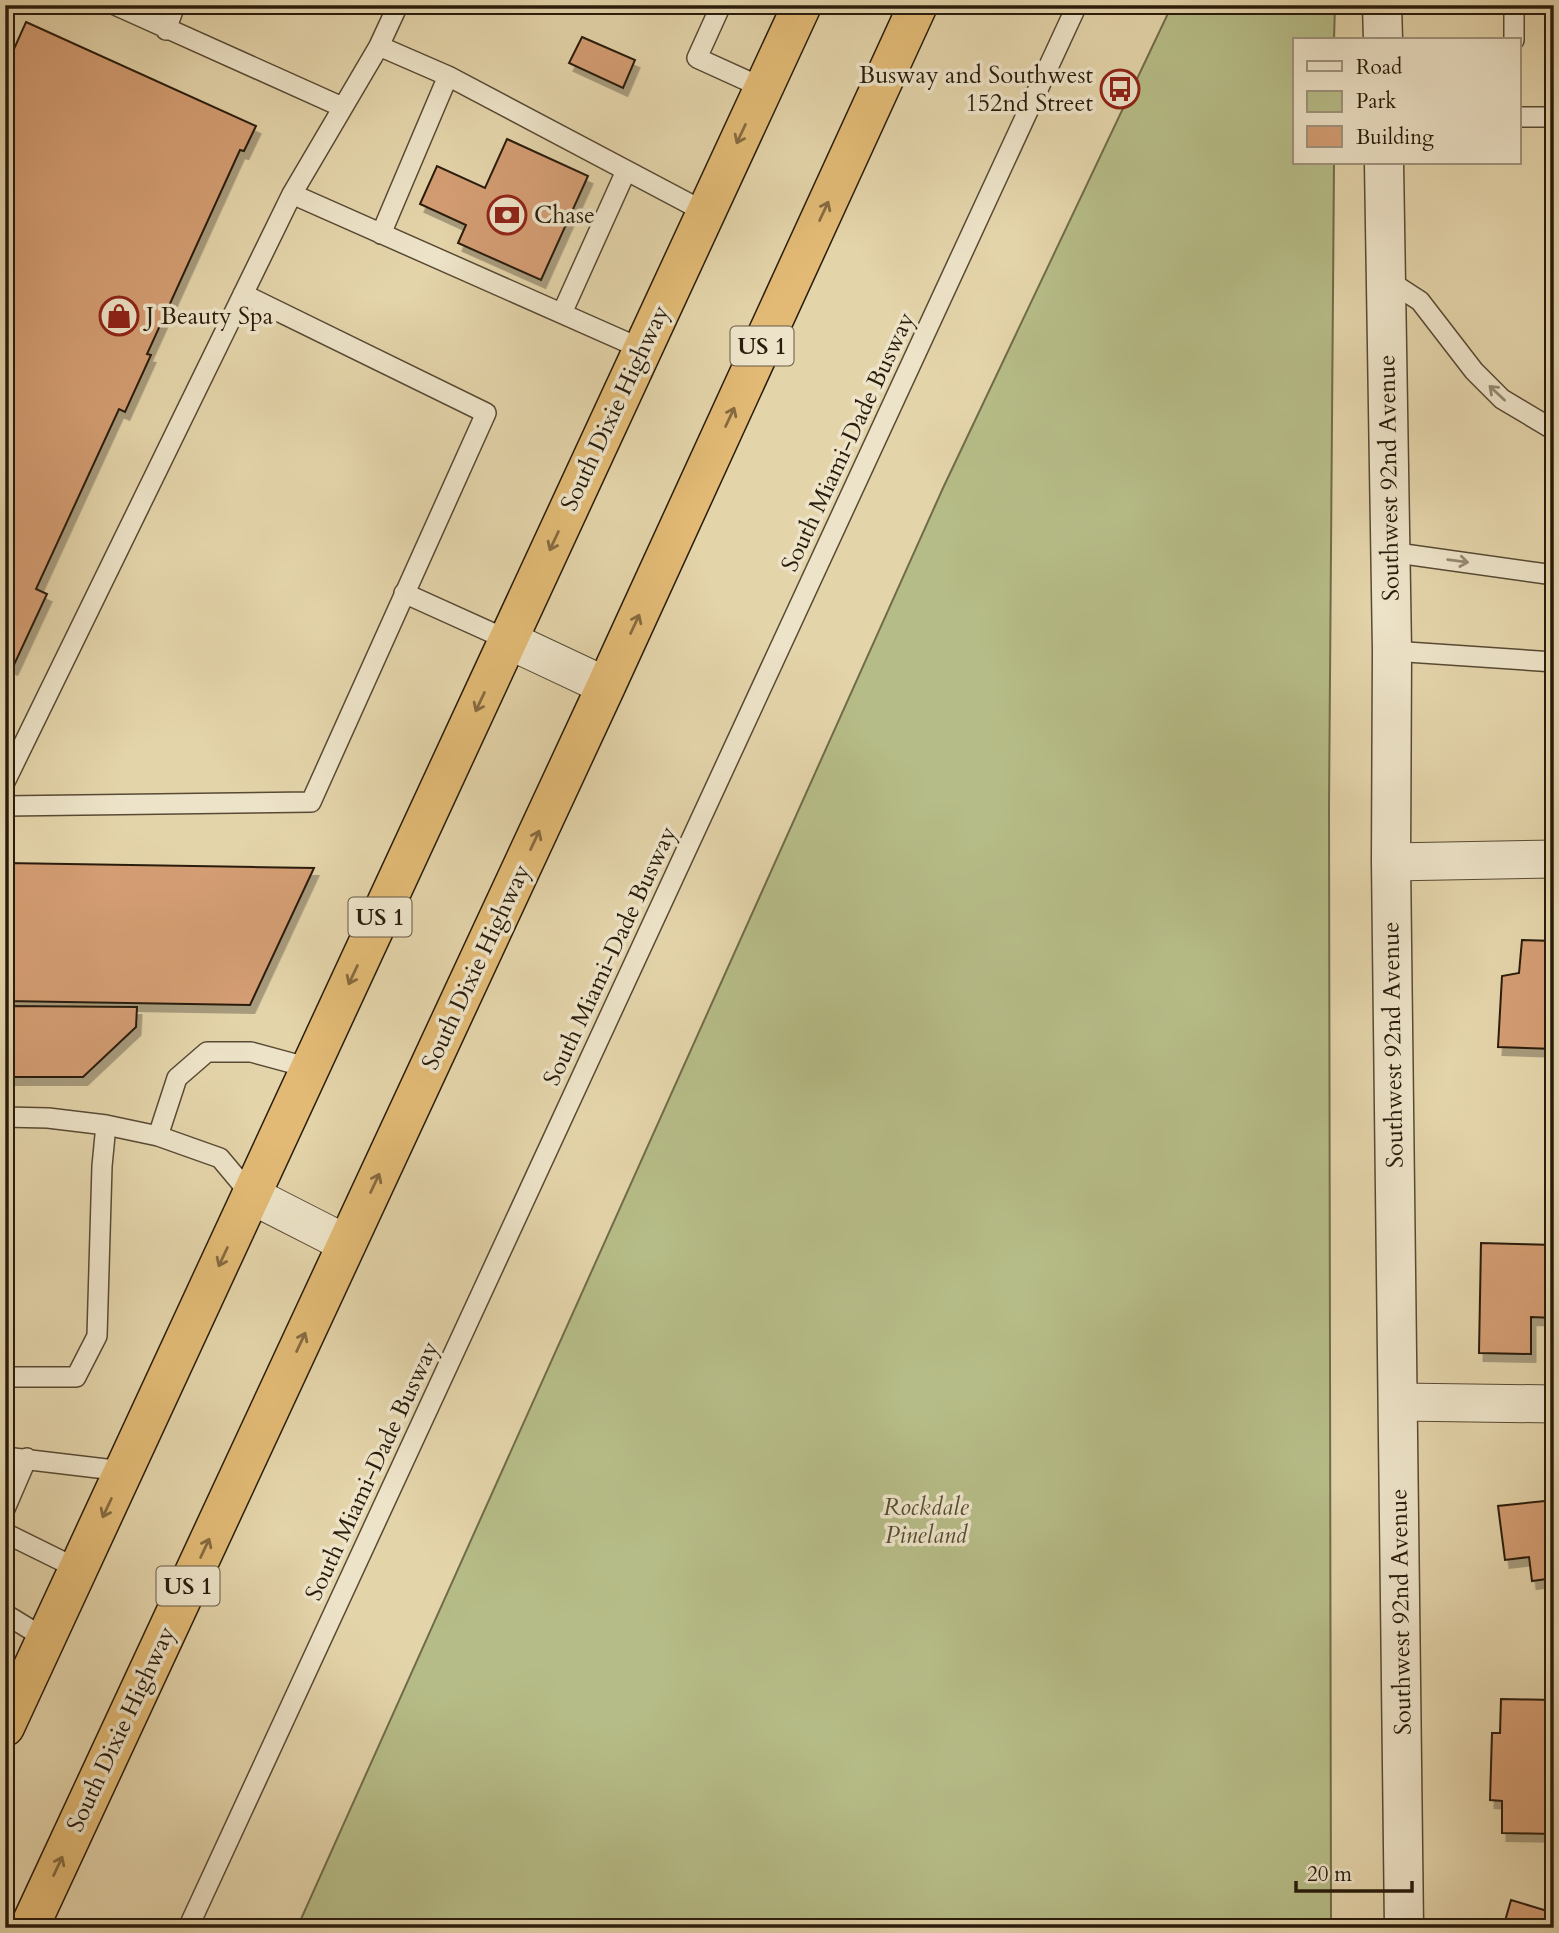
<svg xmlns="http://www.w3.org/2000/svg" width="1559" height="1933" viewBox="0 0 1559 1933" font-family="Cardo,serif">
	<defs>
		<filter id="shadow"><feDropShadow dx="4.5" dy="8" stdDeviation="0" flood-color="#0004"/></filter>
	</defs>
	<rect width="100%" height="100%" fill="#e4d4aa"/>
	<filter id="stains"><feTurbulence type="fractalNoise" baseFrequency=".00286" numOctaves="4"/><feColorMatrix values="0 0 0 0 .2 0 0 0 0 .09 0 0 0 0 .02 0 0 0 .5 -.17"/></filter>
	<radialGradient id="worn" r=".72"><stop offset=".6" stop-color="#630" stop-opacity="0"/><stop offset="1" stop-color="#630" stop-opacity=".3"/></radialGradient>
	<path fill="#b6bc87" stroke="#706c4a" stroke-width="2" d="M1172,5H1335L1334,40H1295V163H1334L1329,807L1331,1928H297L943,488Z"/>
	<path fill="#d49d73" stroke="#291c0c" stroke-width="2" filter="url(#shadow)" d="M26,22L256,126L244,151L240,150L147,354L151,355L125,412L119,409L36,589L47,594L13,667L5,663V69Z
		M582,37L635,60L623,88L569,63Z
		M507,139L588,176L541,280L458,243L466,225L420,204L437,166L485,188Z
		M5,863L314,868L250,1005L5,1001Z
		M1522,940L1554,941V1049L1498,1047L1502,976L1519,973Z
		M5,1006L137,1007L136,1027L83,1077H5Z
		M1481,1243L1554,1245V1318L1531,1317V1354L1479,1353Z
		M1554,1500V1578L1532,1581L1529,1557L1505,1560L1498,1506Z
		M1501,1699L1554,1700V1834L1502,1833V1801L1490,1800L1492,1733H1500Z
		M1511,1900L1554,1913V1928H1503Z"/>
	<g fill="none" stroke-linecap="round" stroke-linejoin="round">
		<defs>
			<path id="service" d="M115,5L342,107
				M721,5L697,58L763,88
				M1514,5V40
				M166,30L175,5
				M379,46L448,76L705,212
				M1519,117H1554
				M292,194L642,349
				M381,234L448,76
				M1386,279L1420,301L1474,371L1502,399L1554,430
				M562,313L626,171
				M1390,552L1554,575
				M404,593L508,640
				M1392,651L1554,662
				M5,782L292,194L379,46L398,5
				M5,806L311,802L486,413L243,294
				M5,1117L48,1118L106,1125L158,1136L220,1158L251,1195
				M158,1136L177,1078L207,1052H251L310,1068
				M5,1377H76L97,1336L102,1166L106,1125
				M5,1457L123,1471
				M5,1509L27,1458
				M5,1533L78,1569
				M5,1614L46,1639
				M188,1928L1077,5"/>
			<path id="minor" d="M508,640L606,686
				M1391,862L1554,859
				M251,1195L347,1244
				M1399,1402L1554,1404"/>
			<path id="tertiary" d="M1382,5L1383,40
				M1384,163L1392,651L1391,862L1404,1928"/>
			<path id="trunk" d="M5,1727L802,5
				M29,1928L606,686L918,5"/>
		</defs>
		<use href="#service" stroke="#584a34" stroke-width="22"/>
		<use href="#minor" stroke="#584a34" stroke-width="39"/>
		<use href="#tertiary" stroke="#584a34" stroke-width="41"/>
		<use href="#trunk" stroke="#291c0c" stroke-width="41"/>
		<use href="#service" stroke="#ede3c8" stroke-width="19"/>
		<use href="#minor" stroke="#ede3c8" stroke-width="37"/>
		<use href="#tertiary" stroke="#ede3c8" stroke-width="38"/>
		<use href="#trunk" stroke="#e2ba75" stroke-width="38"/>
	</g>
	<defs><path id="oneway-shaft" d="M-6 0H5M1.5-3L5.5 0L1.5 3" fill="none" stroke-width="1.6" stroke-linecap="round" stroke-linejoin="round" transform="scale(1.75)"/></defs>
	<g stroke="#866b40">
		<use href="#oneway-shaft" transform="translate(741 134) rotate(115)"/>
		<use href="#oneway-shaft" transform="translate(824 211) rotate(-65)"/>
		<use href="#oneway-shaft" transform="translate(730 417) rotate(-65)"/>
		<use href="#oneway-shaft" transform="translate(554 541) rotate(115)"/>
		<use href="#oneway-shaft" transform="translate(635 624) rotate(-65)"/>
		<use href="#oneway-shaft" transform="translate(480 702) rotate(115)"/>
		<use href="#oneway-shaft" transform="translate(535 840) rotate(-65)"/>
		<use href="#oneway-shaft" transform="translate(353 975) rotate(115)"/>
		<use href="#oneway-shaft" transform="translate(375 1183) rotate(-65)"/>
		<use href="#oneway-shaft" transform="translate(223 1257) rotate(115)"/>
		<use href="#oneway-shaft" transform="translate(301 1342) rotate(-65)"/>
		<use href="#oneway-shaft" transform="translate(107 1508) rotate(115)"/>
		<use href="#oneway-shaft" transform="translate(205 1548) rotate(-65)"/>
		<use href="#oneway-shaft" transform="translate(58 1866) rotate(-65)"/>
	</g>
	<g stroke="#958973">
		<use href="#oneway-shaft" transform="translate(1497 393) rotate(-137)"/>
		<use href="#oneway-shaft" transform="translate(1458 561) rotate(8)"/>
	</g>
	<defs>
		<symbol id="bus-ring" viewBox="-11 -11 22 22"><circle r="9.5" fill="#ede3c8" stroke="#8f2418" stroke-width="1.5"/><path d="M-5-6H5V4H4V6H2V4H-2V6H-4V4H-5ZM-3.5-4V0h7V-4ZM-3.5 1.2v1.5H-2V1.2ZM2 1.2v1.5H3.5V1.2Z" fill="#8f2418"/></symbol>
		<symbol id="bank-ring" viewBox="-11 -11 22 22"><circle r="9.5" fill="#ede3c8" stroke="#8f2418" stroke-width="1.5"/><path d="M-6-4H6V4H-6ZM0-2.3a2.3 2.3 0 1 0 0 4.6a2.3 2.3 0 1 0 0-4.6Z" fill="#8f2418"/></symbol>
		<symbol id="shop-ring" viewBox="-11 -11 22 22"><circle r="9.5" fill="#ede3c8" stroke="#8f2418" stroke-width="1.5"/><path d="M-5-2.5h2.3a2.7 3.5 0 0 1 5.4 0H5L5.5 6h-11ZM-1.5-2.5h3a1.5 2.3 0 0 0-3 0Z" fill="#8f2418"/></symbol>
	</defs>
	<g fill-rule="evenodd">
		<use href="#bus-ring" x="1098" y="67" width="44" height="44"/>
		<use href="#bank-ring" x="485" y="193" width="44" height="44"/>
		<use href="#shop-ring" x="97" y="294" width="44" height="44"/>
	</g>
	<g text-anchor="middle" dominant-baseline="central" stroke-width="7" stroke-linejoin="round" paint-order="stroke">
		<g fill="#ede3c8" stroke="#645844" stroke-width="2">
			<rect x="730.5" y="326.5" width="63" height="39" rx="5"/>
			<rect x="348.5" y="897.5" width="63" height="39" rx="5"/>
			<rect x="156.5" y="1566.5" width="63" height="39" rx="5"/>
		</g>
		<g font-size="23" font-weight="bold" fill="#291c0c">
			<text x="762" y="346">US 1</text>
			<text x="380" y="917">US 1</text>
			<text x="188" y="1586">US 1</text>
		</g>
		<g font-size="24" fill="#291c0c" stroke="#ede3c8" text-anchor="start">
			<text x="1093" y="75" text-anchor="end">Busway and Southwest<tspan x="1093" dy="28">152nd Street</tspan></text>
			<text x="534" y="215">Chase</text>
			<text x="146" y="316">J Beauty Spa</text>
		</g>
		<g font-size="24" fill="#291c0c" stroke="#ede3c8">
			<text transform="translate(615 408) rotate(-65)">South Dixie Highway</text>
			<text transform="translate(848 442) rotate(-65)">South Miami-Dade Busway</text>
			<text transform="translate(1389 478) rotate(-91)">Southwest 92nd Avenue</text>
			<text transform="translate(610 956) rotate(-65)">South Miami-Dade Busway</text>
			<text transform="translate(476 967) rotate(-65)">South Dixie Highway</text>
			<text transform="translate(1393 1045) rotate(-91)">Southwest 92nd Avenue</text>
			<text transform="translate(372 1471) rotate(-65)">South Miami-Dade Busway</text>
			<text transform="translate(1401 1612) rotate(-91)">Southwest 92nd Avenue</text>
			<text transform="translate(121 1729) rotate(-65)">South Dixie Highway</text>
		</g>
		<g font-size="24" font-style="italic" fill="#534c31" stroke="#ede3c8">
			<text x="926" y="1507">Rockdale<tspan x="926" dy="28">Pineland</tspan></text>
		</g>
	</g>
	<rect width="1559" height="1933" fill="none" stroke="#e4d4aa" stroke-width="28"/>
	<rect x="7" y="7" width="1545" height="1919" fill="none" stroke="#291c0c" stroke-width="3.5"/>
	<rect x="14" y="14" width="1531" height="1905" fill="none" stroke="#291c0c" stroke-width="2"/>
	<rect x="1293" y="38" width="228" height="126" fill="#ede3c8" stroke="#9f937d" stroke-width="2"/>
	<rect x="1307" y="61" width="35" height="10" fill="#ede3c8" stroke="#9f937d" stroke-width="2"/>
	<text x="1356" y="74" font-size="21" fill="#291c0c">Road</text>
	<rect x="1307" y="91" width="35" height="21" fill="#b6bc87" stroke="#9f937d" stroke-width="2"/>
	<text x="1356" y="108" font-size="21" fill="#291c0c">Park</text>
	<rect x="1307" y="126" width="35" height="21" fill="#d49d73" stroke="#9f937d" stroke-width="2"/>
	<text x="1356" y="144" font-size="21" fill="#291c0c">Building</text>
	<path d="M1296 1881v10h116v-10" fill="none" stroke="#291c0c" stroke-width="3.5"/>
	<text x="1307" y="1881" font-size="21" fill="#291c0c" stroke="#ede3c8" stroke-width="5" paint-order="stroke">20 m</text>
	<rect width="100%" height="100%" filter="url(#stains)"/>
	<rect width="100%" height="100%" fill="url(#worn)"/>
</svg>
